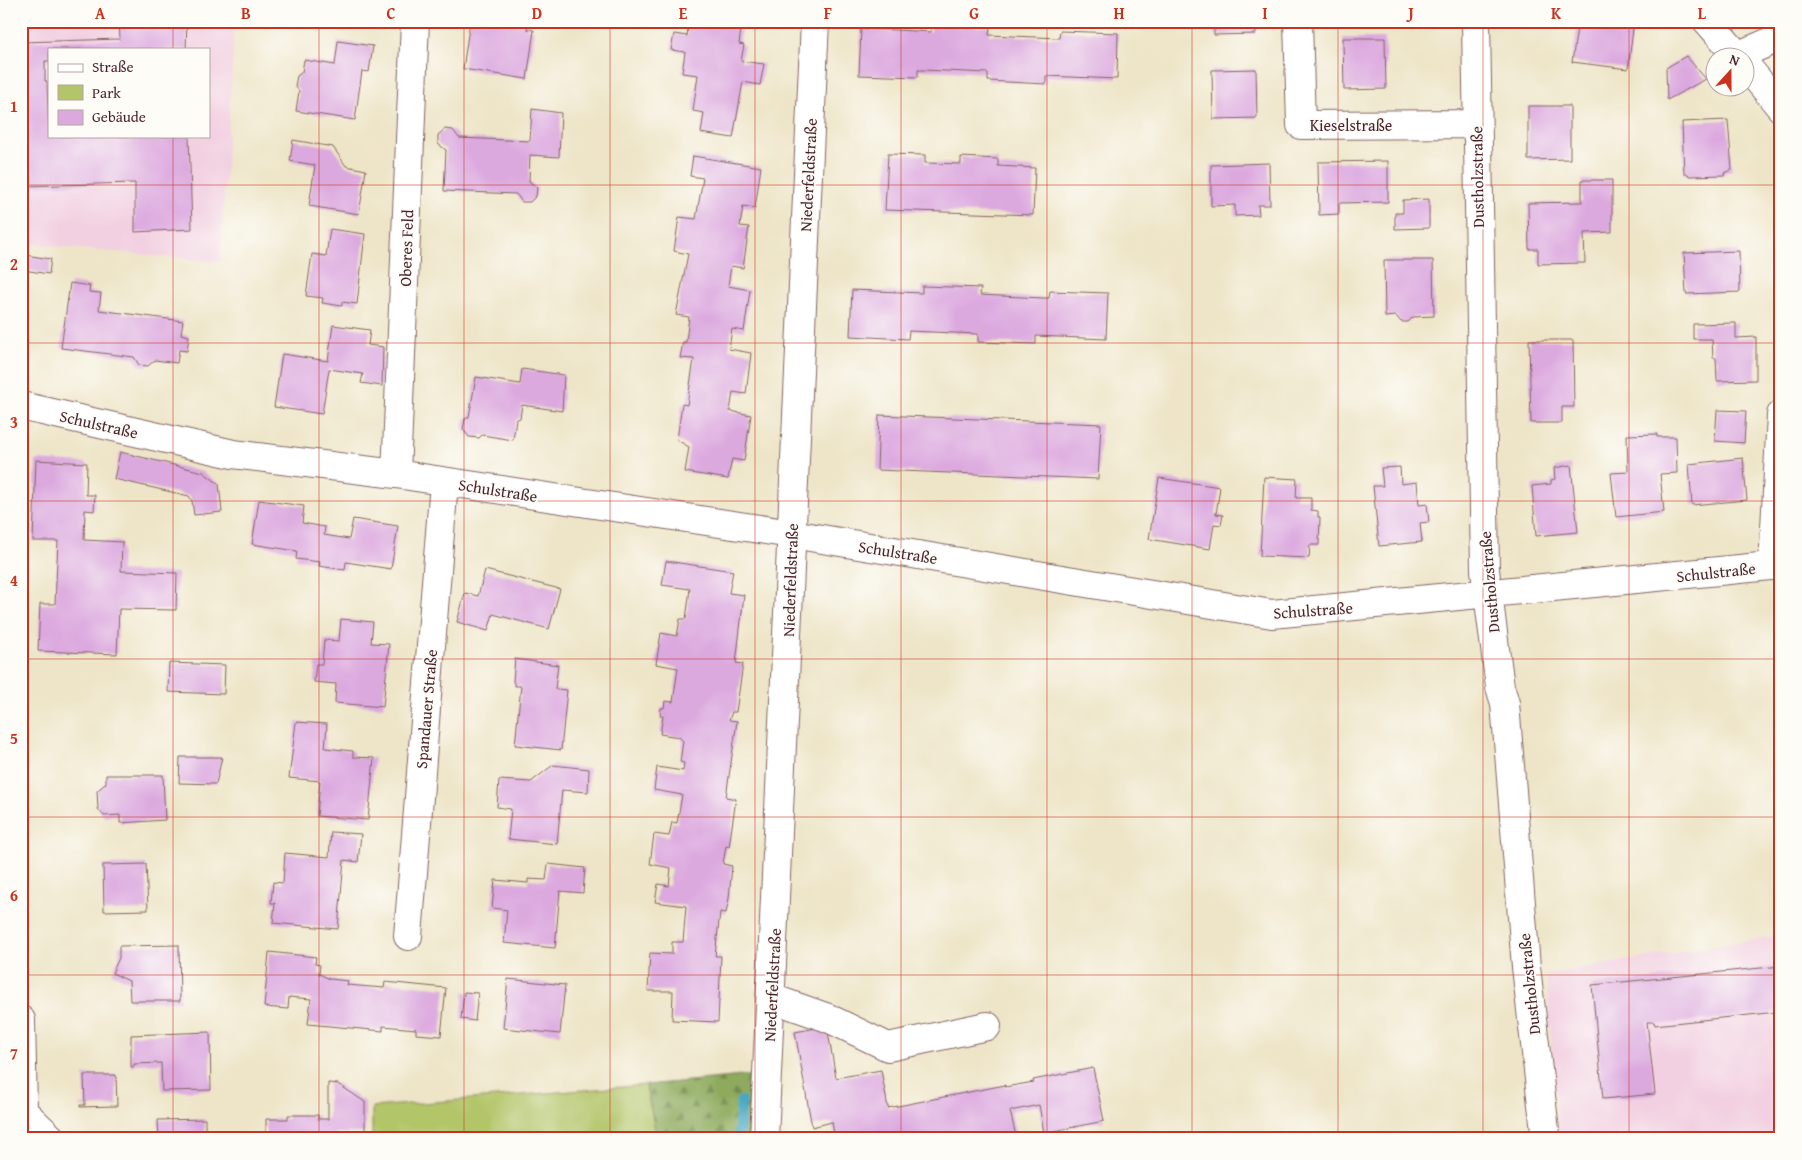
<svg xmlns="http://www.w3.org/2000/svg" width="1802" height="1160" viewBox="0 0 1802 1160" font-family="'Gentium Book Plus',serif">
	<defs>
		<pattern id="forest-firs" width="22" height="20" patternUnits="userSpaceOnUse" patternTransform="scale(1.25)"><rect width="22" height="20" fill="#8daa5d"/><path d="M5 1l3.5 6h-7zM16 11l3.5 6h-7z" fill="#758a4d"/></pattern>
	</defs>
	<rect width="100%" height="100%" fill="#fdfcf7"/>
	<filter id="ink" filterUnits="userSpaceOnUse"><feTurbulence type="fractalNoise" baseFrequency=".02" numOctaves="2"/><feDisplacementMap in="SourceGraphic" scale="10" xChannelSelector="R" yChannelSelector="G"/><feConvolveMatrix kernelMatrix="1 2 1 2 8 2 1 2 1" color-interpolation-filters="sRGB"/></filter>
	<filter id="wash" filterUnits="userSpaceOnUse"><feTurbulence type="fractalNoise" baseFrequency=".0096" numOctaves="4" result="noise"/><feDisplacementMap in="SourceGraphic" scale="20" xChannelSelector="R" yChannelSelector="G"/><feGaussianBlur stdDeviation="1.12" result="paint"/><feColorMatrix in="noise" values="0 0 0 0 0 0 0 0 0 0 0 0 0 0 0 0 0 1.4 0 .05"/><feComposite in="paint" operator="in"/></filter>
	<g filter="url(#wash)">
		<rect width="100%" height="100%" fill="#eee5c8"/>
		<path fill="#f2cfe1" fill-rule="evenodd" d="M21,21H235L220,262L21,243ZM49,49H209V136H49Z
			M1781,935V1139H1559L1546,974Z"/>
		<path fill="#b2c569" stroke="#7e724a" d="M646,1085L657,1139H372V1107Z"/>
		<path fill="url(#forest-firs)" stroke="#6c6444" d="M753,1075L750,1139H657L646,1085Z"/>
		<g fill="none" stroke-linecap="round" stroke-linejoin="round">
			<path stroke="#45a8c4" stroke-width="10" d="M738,1139L741,1101"/>
		</g>
		<g id="blocks">
			<path fill="#dca9df" d="M119,21H187L186,49H49V61H45V81H47L49,136H189L192,229L135,232V183L21,186V42L120,39Z
				M470,21H529L527,29L534,30L527,79L463,69Z
				M689,21H742L739,44L744,45L741,61L764,64L760,85L743,82L733,138L701,133L704,113L693,111L698,75L682,73L685,52L671,50L674,34L687,36Z
				M1214,21H1256V34L1214,35Z
				M1539,21H1634L1628,69L1572,62L1577,28Z
				M931,24L990,27L989,35L1059,38L1060,31L1118,33L1117,79L1046,76V84L988,81V73L924,70H918V77L859,75L861,28L931,32Z
				M1343,38H1385L1386,89L1344,90Z
				M338,41L373,46L369,72L362,71L355,120L296,111L299,91L295,86L297,76L302,72L304,60L335,65Z
				M1686,56L1706,79L1667,100L1666,68Z
				M1256,69L1257,118L1213,119L1212,70Z
				M1528,106H1570V159L1528,160Z
				M532,109L561,113L559,157L530,155L529,181L537,188L536,196L530,202H522L516,194L444,191L446,150L438,144V135L445,129L453,130L459,138L530,141Z
				M1728,120L1732,170L1724,173L1725,175L1689,176L1688,174H1684L1682,122Z
				M293,140L333,147L346,166L366,170L359,214L309,206L315,165L290,161Z
				M888,154L925,155V163L961,164V157L998,159V166L1035,168L1033,215L885,210Z
				M693,156L761,167L755,208L743,206L740,226L749,227L743,268L731,266L728,286L750,290L744,331L732,329L729,349L751,353L746,394L733,392L730,411L751,415L744,461L732,459L728,479L685,472L689,447L677,440L682,404L687,405L694,359L680,358L683,342H686L689,317L676,315L688,254L674,251L679,217L696,219L703,178L690,176Z
				M1388,161V202L1339,203V214L1319,215L1318,162Z
				M1269,163L1270,205H1258L1259,215L1235,216V205L1211,206V165Z
				M1582,180H1612V232L1584,233L1585,263L1538,264V249H1529L1528,203L1582,202Z
				M1429,199V228L1395,229V213H1403V200Z
				M330,229L365,234L357,304L342,302V306L322,303L323,298L306,296L312,254L326,256Z
				M1739,251L1740,292L1686,294L1684,253Z
				M25,255L51,259L49,274L23,270Z
				M1384,260H1433L1434,316L1413,317L1408,322H1401L1396,316L1385,317Z
				M70,283L90,286L89,292L101,293L99,310L183,321L181,334L189,336L187,351L179,350L177,363L155,360L148,366L139,365L134,357L61,348Z
				M922,286L981,288L980,295L1043,298H1049L1050,291L1108,293L1106,339L1036,336V344L978,342V334L909,331L908,339L850,336L852,290L922,293Z
				M1736,323V338L1756,337V380L1717,381L1716,358H1713L1712,339H1693V324Z
				M333,325L370,330L368,345L383,347L382,386L361,383L363,374L329,369L322,414L274,407L282,354L328,361Z
				M1529,340H1573L1574,407H1562V423H1531Z
				M522,369L564,375L562,411L522,405L520,418L516,420L513,440L482,435L479,438L469,437L463,429L465,419L469,417L476,377L520,384Z
				M1717,410L1746,411L1744,443L1715,441Z
				M879,415L1101,424L1098,479L877,470Z
				M1657,434V437H1676L1677,473L1660,474L1664,512L1616,517L1611,473L1628,472L1627,435Z
				M120,452L203,472L219,484L222,512L194,515L192,501L189,496L114,479Z
				M1743,458L1747,500L1692,505L1689,464Z
				M36,460L87,463L86,495H95L94,511L85,510L84,540L122,542L121,571L177,573L176,610L119,609L117,654L38,651L40,604H55L58,541H33Z
				M1571,465L1578,532L1536,536L1532,486L1551,484V480L1555,479L1554,468Z
				M1400,467L1401,484L1417,482L1419,505L1427,504L1429,522L1420,523L1422,542L1379,546L1373,486H1383L1381,468Z
				M1264,477L1297,479L1296,498H1311V510L1318,511V517H1320L1319,545H1310L1309,558L1260,556Z
				M1159,478L1220,487L1216,514L1223,515L1221,525L1214,524L1210,549L1149,539Z
				M259,500L304,506L302,523L325,527L324,535L349,539L353,519L398,526L391,569L346,562L345,570L319,566L320,562L296,559L297,551L252,544Z
				M666,561L733,571L729,593L744,595L736,663L743,664L736,712H732L729,720L737,721L726,797L736,799L729,847L726,846L723,864L732,866L729,898L726,913L720,912L715,956H721L718,1022L672,1020L673,991H648L650,953L672,954V942H683L686,906L655,902L658,884L669,886L671,868L650,864L654,834L669,836L672,822L677,823L682,795L654,790L657,767L683,771L684,763L680,762L683,741L679,737L660,734L663,716H660L661,708H664L665,701L673,702L678,668L656,664L661,633L677,636L680,619H686L690,589L662,585Z
				M485,570L560,589L549,629L493,614L488,631L457,622L465,593L478,596Z
				M341,619L373,622L371,643L389,644L383,707L335,703L336,684L314,682L316,664H322L324,640L339,641Z
				M515,659L558,665L555,689L567,690L561,750L515,745L521,686H515L513,681Z
				M169,663L225,665L224,694L168,692Z
				M296,722L327,724L325,748L353,751V757L374,758L368,820L317,816L320,781L289,778Z
				M180,757H222L216,784L179,783Z
				M553,765L589,769L588,792L562,790L557,844L508,839L511,809L497,807L499,780L531,782Z
				M106,775H163L165,820L120,823V815L104,816L98,809L97,791L106,783Z
				M331,832L361,834L358,862L344,860L338,929L273,923L275,903H271L273,882L283,883L285,853L329,857Z
				M146,864L148,910L104,911L103,865Z
				M548,864L585,868L583,893L560,891L555,948L504,943L507,910L492,908L495,880L528,883V879L546,880Z
				M179,945L180,1001H130L129,981L112,973L119,958V946Z
				M269,952L316,957L315,964L320,965L319,974L330,979L348,981L347,985L384,988L385,982L446,988L441,1036L416,1034V1029L383,1026V1031L308,1024L311,999L289,997L288,1009L264,1007Z
				M1781,966V1021H1778L1777,1012L1655,1025L1654,1022H1647L1655,1094L1603,1099L1592,985Z
				M508,979L565,985L560,1034L503,1028Z
				M464,992L478,993L475,1021L461,1019Z
				M827,1026L836,1078L881,1070L888,1108L1005,1085V1087L1034,1082L1033,1080L1093,1068L1104,1121L1044,1133L1039,1105L1010,1111L1016,1136L1024,1134L1025,1139H835L832,1122L812,1127L795,1032Z
				M210,1032L211,1090L162,1091L161,1063L134,1064V1067H131V1035Z
				M84,1075H116L117,1106L80,1107V1105H85Z
				M328,1083L338,1084L365,1102V1133H335V1139H266V1119H288V1115H318V1119H328Z
				M205,1119V1139H159L158,1120Z"/>
		</g>
	</g>
	<g filter="url(#ink)">
		<use href="#blocks" fill-opacity="0" stroke="#836462" stroke-width="1"/>
		<g fill="none" stroke-linecap="round" stroke-linejoin="round">
			<defs>
				<path id="minor" d="M1298,21L1301,125L1476,124
					M1476,21L1485,570L1500,687L1505,703L1526,967L1546,1139
					M1739,55L1781,37
					M21,406L233,454L396,474L792,534L1272,614L1781,565
					M396,474L415,21
					M1773,566L1781,415
					M408,936L444,482
					M771,998L828,1018L888,1047L987,1026
					M21,1020L23,1110
					M21,1109L52,1139
					M764,1139L815,21"/>
				<path id="major" d="M1707,21L1740,58
					M1744,63L1781,108"/>
			</defs>
			<use href="#minor" stroke="#836462" stroke-width="30"/>
			<use href="#major" stroke="#836462" stroke-width="30"/>
			<use href="#minor" stroke="#fff" stroke-width="28"/>
			<use href="#major" stroke="#fff" stroke-width="28"/>
		</g>
	</g>
	<path fill="none" stroke="#c8321e" stroke-width="1" stroke-opacity="0.55" d="M173,21V49M319,21V1139M464,21V1139M610,21V1139M755,21V1139M901,21V1139M1047,21V1139M1192,21V1139M1338,21V1139M1483,21V1139M1629,21V1139M173,136V1139M21,185H1781M21,343H1781M21,501H1781M21,659H1781M21,817H1781M21,975H1781"/>
	<g text-anchor="middle" dominant-baseline="central" stroke-width="4" stroke-linejoin="round" paint-order="stroke">
		<g font-size="16" fill="#4a1f2b" stroke="#fdfcf7">
			<text x="1351" y="125">Kieselstraße</text>
			<text transform="translate(808 175) rotate(-87)">Niederfeldstraße</text>
			<text transform="translate(1477 177) rotate(-91)">Dustholzstraße</text>
			<text transform="translate(406 248) rotate(-88)">Oberes Feld</text>
			<text transform="translate(99 424) rotate(13)">Schulstraße</text>
			<text transform="translate(498 490) rotate(9)">Schulstraße</text>
			<text transform="translate(898 552) rotate(9)">Schulstraße</text>
			<text transform="translate(1716 572) rotate(-6)">Schulstraße</text>
			<text transform="translate(790 580) rotate(-88)">Niederfeldstraße</text>
			<text transform="translate(1489 582) rotate(-95)">Dustholzstraße</text>
			<text transform="translate(1313 610) rotate(-4)">Schulstraße</text>
			<text transform="translate(426 709) rotate(-85)">Spandauer Straße</text>
			<text transform="translate(1529 984) rotate(-96)">Dustholzstraße</text>
			<text transform="translate(772 985) rotate(-87)">Niederfeldstraße</text>
		</g>
	</g>
	<rect width="1802" height="1160" fill="none" stroke="#fdfcf7" stroke-width="55"/>
	<rect x="48" y="48" width="162" height="90" fill="#fdfcf7" stroke="#b5a4a5"/>
	<rect x="58" y="64" width="25" height="8" fill="#ffffff" stroke="#b5a4a5"/>
	<text x="92" y="72" font-size="15" fill="#4a1f2b">Straße</text>
	<rect x="58" y="85" width="25" height="15" fill="#b2c569" stroke="#b5a4a5"/>
	<text x="92" y="98" font-size="15" fill="#4a1f2b">Park</text>
	<rect x="58" y="110" width="25" height="15" fill="#dca9df" stroke="#b5a4a5"/>
	<text x="92" y="122" font-size="15" fill="#4a1f2b">Gebäude</text>
	<g transform="translate(1730 72) rotate(21)"><circle r="24" fill="#fdfcf7" stroke="#b5a4a5"/>
	<path d="M0-4L9 19L0 12L-9 19Z" fill="#c8321e"/>
	<text y="-8" font-size="14" font-weight="bold" text-anchor="middle" fill="#4a1f2b">N</text>
	</g>
	<rect x="28" y="28" width="1746" height="1104" fill="none" stroke="#c8321e" stroke-width="2"/>
	<g font-size="16" text-anchor="middle" font-weight="bold" fill="#c8321e">
		<text x="100" y="19">A</text>
		<text x="246" y="19">B</text>
		<text x="391" y="19">C</text>
		<text x="537" y="19">D</text>
		<text x="683" y="19">E</text>
		<text x="828" y="19">F</text>
		<text x="974" y="19">G</text>
		<text x="1119" y="19">H</text>
		<text x="1265" y="19">I</text>
		<text x="1411" y="19">J</text>
		<text x="1556" y="19">K</text>
		<text x="1702" y="19">L</text>
		<text x="14" y="112">1</text>
		<text x="14" y="270">2</text>
		<text x="14" y="428">3</text>
		<text x="14" y="586">4</text>
		<text x="14" y="744">5</text>
		<text x="14" y="901">6</text>
		<text x="14" y="1059">7</text>
	</g>
</svg>
